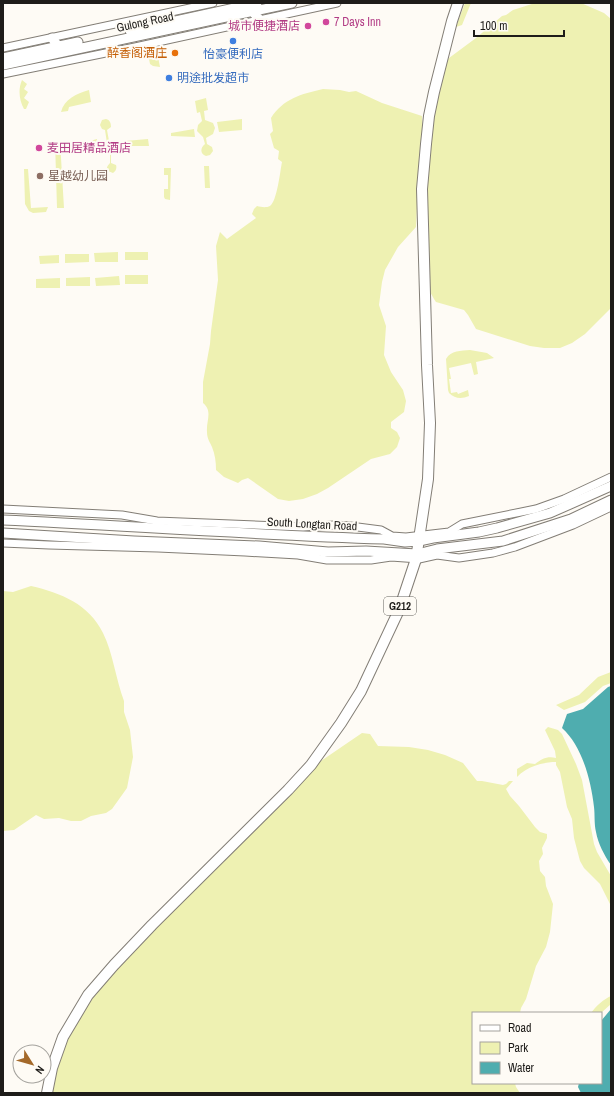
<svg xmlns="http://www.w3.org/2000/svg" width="614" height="1096" viewBox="0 0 614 1096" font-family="'Archivo Narrow','Noto Sans SC',sans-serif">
	<rect width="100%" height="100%" fill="#fefbf5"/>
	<path fill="#eef1b2" d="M465,3H471L462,25L456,27Z
		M535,3H581L604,13L611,19V308L585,334L572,343L560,348H544L530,346L476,329L468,315L464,310L436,302L434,299L429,290L430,267L426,189L433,121L442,75L446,62L449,58L476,38L502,16L506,15L513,10Z
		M157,52L160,67L153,66L150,64L148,54Z
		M22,80L27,84L24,89L28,92L24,98L29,102L26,109H24C19,100 18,89 22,80Z
		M323,89L340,90L349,92L356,91L382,103L422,116L423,135L420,148L416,227L398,247L385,270L382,282L379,305L386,326L384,355L391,372L403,390L406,401L404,412L391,422V428L397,432L400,438L397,447L390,454L371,459L328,488L317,494L303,499L289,501L278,499L248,478L242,480L238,483L224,477L216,470C216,462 215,454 212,447C210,442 207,439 207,432C206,421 213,411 203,403V382L210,344L211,331L218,280L216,246L220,232L227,239L256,218L252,214L254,209L257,206C261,207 266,208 270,206C277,201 280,172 282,162L278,159L279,151L274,148L270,134L273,131L271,118C283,99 301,94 323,89Z
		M89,90L91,102L69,107L68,111L61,112C64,99 76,94 89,90Z
		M206,98L208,110L204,111L205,120L213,123L215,128L213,134L206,138L207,144L212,147L213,151L210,155L206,156C200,154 200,148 205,144L203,137L197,131L198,125L202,121L200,112L197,113L195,101Z
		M106,119C110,120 111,123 111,127L107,130L109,141L113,143L114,145L111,149V163L116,165C117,168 116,171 113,173L108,171C106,168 107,166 110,163V150L106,146L107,143L105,130L102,129L100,125L102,120Z
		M242,119V130L219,132L217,122Z
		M194,129L195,137L171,136V133Z
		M97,139L98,149H75V145Z
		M148,139L149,146H126L125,141Z
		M55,141H60L64,208H57Z
		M204,166H209L210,188H205Z
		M164,168H171L170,200L165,199L164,197V189H168V175H164Z
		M24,169H28L31,208L48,207L46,212L33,213L29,211L25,204Z
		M118,252V262H95L94,253Z
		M125,252H148V260H125Z
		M65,254H89V262L65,263Z
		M59,255V263L40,264L39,256Z
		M125,275H148V284H125Z
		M119,276L120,285L96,286L95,278Z
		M90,277V286H66V278Z
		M60,278V288H36V279Z
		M470,350L487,353L494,358L476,362L478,374L474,375L471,363L449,368L451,379H449L451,393L457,392L458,394L468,390L469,396C462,399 455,399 449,393L448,390L446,359C451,350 461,351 470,350Z
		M31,586C61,593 89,604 103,633C113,653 116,680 124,701V712L130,730L133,757L127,788L112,809L106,813L91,816L81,821H71L59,818L44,819L36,815L14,830L3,831V591L13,592Z
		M611,672V683L603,686L585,702L564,710L556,705L579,695L598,677Z
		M548,727L558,730L562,734L576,764L582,780L594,844L597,852L611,876V906L600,884L584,868L580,861L574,838L572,819L567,807L560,772L556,765V762C543,762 526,767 517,777V769L527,763L535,764C542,759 547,756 556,758L555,751L545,730Z
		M362,733L370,734L378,746L409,747L428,750L445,755L463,763L477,781H482L503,785L506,784L509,781H513L506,789L510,796L519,806L535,827L540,832L547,834V838L542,848L543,854L539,861L540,871L545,877L546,886L553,904L550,932L546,947L536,966L526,999L521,1008L520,1013H473V1083H515L516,1087L520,1093H50L52,1083L66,1042L94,993L127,957L297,788L318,763Z
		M611,996V1004L601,1013H591C596,1006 604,999 611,996Z"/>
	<path fill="#4fadaf" d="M611,686V865C604,855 598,843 596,832C594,823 595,815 594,807C591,780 582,746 562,728L567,714L583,709L608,687Z
		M611,1009V1093H581L578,1087L579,1083H601V1021Z"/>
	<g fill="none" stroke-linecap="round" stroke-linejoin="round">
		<defs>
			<path id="minor" d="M3,48L213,3
				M3,74L135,47L337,3
				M3,509L122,515L157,521L303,527L334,525L350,526L381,530L392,536L406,537L449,532L462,524L536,509L564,499L611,477
				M3,543L49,545L158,548L245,552L298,555L327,560H371L391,557L419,559L437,555L459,558L493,553L515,547L573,525L611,507"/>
			<path id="major" d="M252,11L259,19
				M130,31L257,3
				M52,38L58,46
				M3,58L78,42
				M3,65L292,3
				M3,520C130,526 257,535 384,539L405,542L419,541L433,538L479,532L497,528L550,513L611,486
				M3,533L134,541L259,546L328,552L366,551L417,554L437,549L503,541L571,519L611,500"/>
			<path id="highway" d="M47,1093L52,1068L63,1037L88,995L114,965L152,925L288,790L311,765L341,723L361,691L399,610L416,559L428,479L430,423L427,365L422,189L426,144L429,116L434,92L452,21L458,3"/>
		</defs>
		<use href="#minor" stroke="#837e76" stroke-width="9"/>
		<use href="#major" stroke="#837e76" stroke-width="11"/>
		<use href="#highway" stroke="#837e76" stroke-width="12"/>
		<use href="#minor" stroke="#fff" stroke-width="7"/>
		<use href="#major" stroke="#fff" stroke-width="9"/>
		<use href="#highway" stroke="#fff" stroke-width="10"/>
	</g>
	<g fill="#d1479c" stroke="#fefbf5" stroke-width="1.5">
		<circle cx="326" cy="22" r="4"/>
		<circle cx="308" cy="26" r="4"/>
		<circle cx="39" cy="148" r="4"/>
	</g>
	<g fill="#3f7fe0" stroke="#fefbf5" stroke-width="1.5">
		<circle cx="233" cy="41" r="4"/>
		<circle cx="169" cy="78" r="4"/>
	</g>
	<circle fill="#e8710a" stroke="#fefbf5" stroke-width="1.5" cx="175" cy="53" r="4"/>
	<circle fill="#8d6e63" stroke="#fefbf5" stroke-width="1.5" cx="40" cy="176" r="4"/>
	<g text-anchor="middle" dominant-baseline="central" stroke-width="4" stroke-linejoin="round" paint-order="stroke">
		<rect fill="#fefbf5" stroke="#615f5b" stroke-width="1" x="384" y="597" width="32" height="18" rx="3"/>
		<g font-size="11" font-weight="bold" fill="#1e1c19">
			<text x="400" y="606">G212</text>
		</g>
		<g font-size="12" fill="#1e1c19" stroke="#fefbf5">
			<text transform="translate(145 22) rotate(-12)">Gulong Road</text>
			<text transform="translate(312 524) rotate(3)">South Longtan Road</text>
		</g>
		<g font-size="12" fill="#b23c85" stroke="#fefbf5" text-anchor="start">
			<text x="334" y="22">7 Days Inn</text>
			<text x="300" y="26" text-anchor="end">城市便捷酒店</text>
			<text x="47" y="148">麦田居精品酒店</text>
		</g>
		<g font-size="12" fill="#c56008" stroke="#fefbf5" text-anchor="end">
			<text x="167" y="53">醉香阁酒庄</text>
		</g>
		<g font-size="12" fill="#366cbe" stroke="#fefbf5">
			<text x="233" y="54">怡豪便利店</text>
			<text x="177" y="78" text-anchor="start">明途批发超市</text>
		</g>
		<g font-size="12" fill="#785e54" stroke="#fefbf5" text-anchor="start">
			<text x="48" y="176">星越幼儿园</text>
		</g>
	</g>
	<rect width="614" height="1096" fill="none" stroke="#1e1c19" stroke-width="8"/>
	<rect x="472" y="1012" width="130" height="72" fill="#fefbf5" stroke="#a4a29d"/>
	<rect x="480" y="1025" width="20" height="6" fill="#ffffff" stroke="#a4a29d"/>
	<text x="508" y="1032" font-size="12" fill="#1e1c19">Road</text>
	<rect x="480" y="1042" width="20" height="12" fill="#eef1b2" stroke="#a4a29d"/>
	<text x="508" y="1052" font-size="12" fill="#1e1c19">Park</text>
	<rect x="480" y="1062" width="20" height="12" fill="#4fadaf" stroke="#a4a29d"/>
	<text x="508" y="1072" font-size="12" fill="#1e1c19">Water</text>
	<g transform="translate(32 1064) rotate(127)"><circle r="19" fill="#fefbf5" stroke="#a4a29d"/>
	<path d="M0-3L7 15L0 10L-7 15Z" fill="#a4692a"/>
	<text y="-6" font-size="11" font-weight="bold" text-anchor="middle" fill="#1e1c19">N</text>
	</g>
	<path d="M474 30v6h90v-6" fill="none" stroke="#1e1c19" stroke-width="2"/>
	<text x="480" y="30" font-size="12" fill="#1e1c19" stroke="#fefbf5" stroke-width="3" paint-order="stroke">100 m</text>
</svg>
